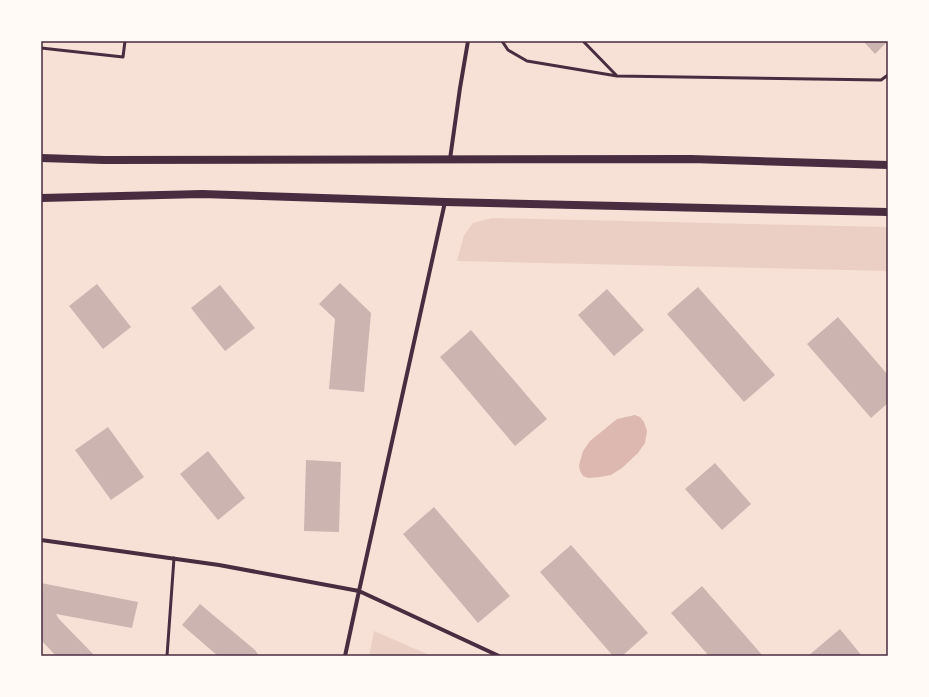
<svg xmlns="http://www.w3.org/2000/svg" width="929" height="697" viewBox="0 0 929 697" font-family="Figtree,sans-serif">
	<rect width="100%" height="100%" fill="#f7e1d7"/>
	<path fill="#ebcfc5" d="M492,218L888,227V271L457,261L464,235L473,223Z
		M374,631L432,656H369Z"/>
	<path fill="#dcb8b0" d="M635,415L640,417L644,422L647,431L645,443L638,453L622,468L611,475L600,477L588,478L583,476L580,471L579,465L583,451L590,441L617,419Z"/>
	<path fill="#ccb4b1" d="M863,41H888L875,54Z
		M340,283L371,313L364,392L329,389L335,319L319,304Z
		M97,284L131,327L103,349L69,306Z
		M220,285L255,328L225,351L191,308Z
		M698,287L775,375L744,402L667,314Z
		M607,289L644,330L614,356L578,315Z
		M838,317L888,375V403L871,418L807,344Z
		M471,330L547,419L515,446L440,357Z
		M108,427L144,477L111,500L75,450Z
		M208,451L245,498L218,520L180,474Z
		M306,460L341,462L339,532L304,531Z
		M715,463L751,504L722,530L685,489Z
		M434,507L510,596L478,623L403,534Z
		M571,545L648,633L622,656H613L540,572Z
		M41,583L138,602L132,628L56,614L59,619L95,656H56L41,640Z
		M702,586L763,656H709L671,613Z
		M200,604L255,650L259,656H218L182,625Z
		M840,629L862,656H808Z"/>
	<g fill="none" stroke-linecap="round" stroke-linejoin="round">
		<path stroke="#4a2c40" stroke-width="3" d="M502,41L508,50L527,61L617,76L881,80L888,75
			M583,41L617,76
			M41,48L123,57L125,41
			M167,656L174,558"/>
		<path stroke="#4a2c40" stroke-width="4" d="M450,159L460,88L468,41
			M41,540L219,565L359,591L499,656
			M345,656L359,591L445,202"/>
		<path stroke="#4a2c40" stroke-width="8" d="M41,158L104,160L691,159L888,165
			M41,198L202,194L445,202L888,212"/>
	</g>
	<rect width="929" height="697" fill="none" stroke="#fffaf5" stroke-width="84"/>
	<rect x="42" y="42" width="845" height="613" fill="none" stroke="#4a2c40" stroke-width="1.5"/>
</svg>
